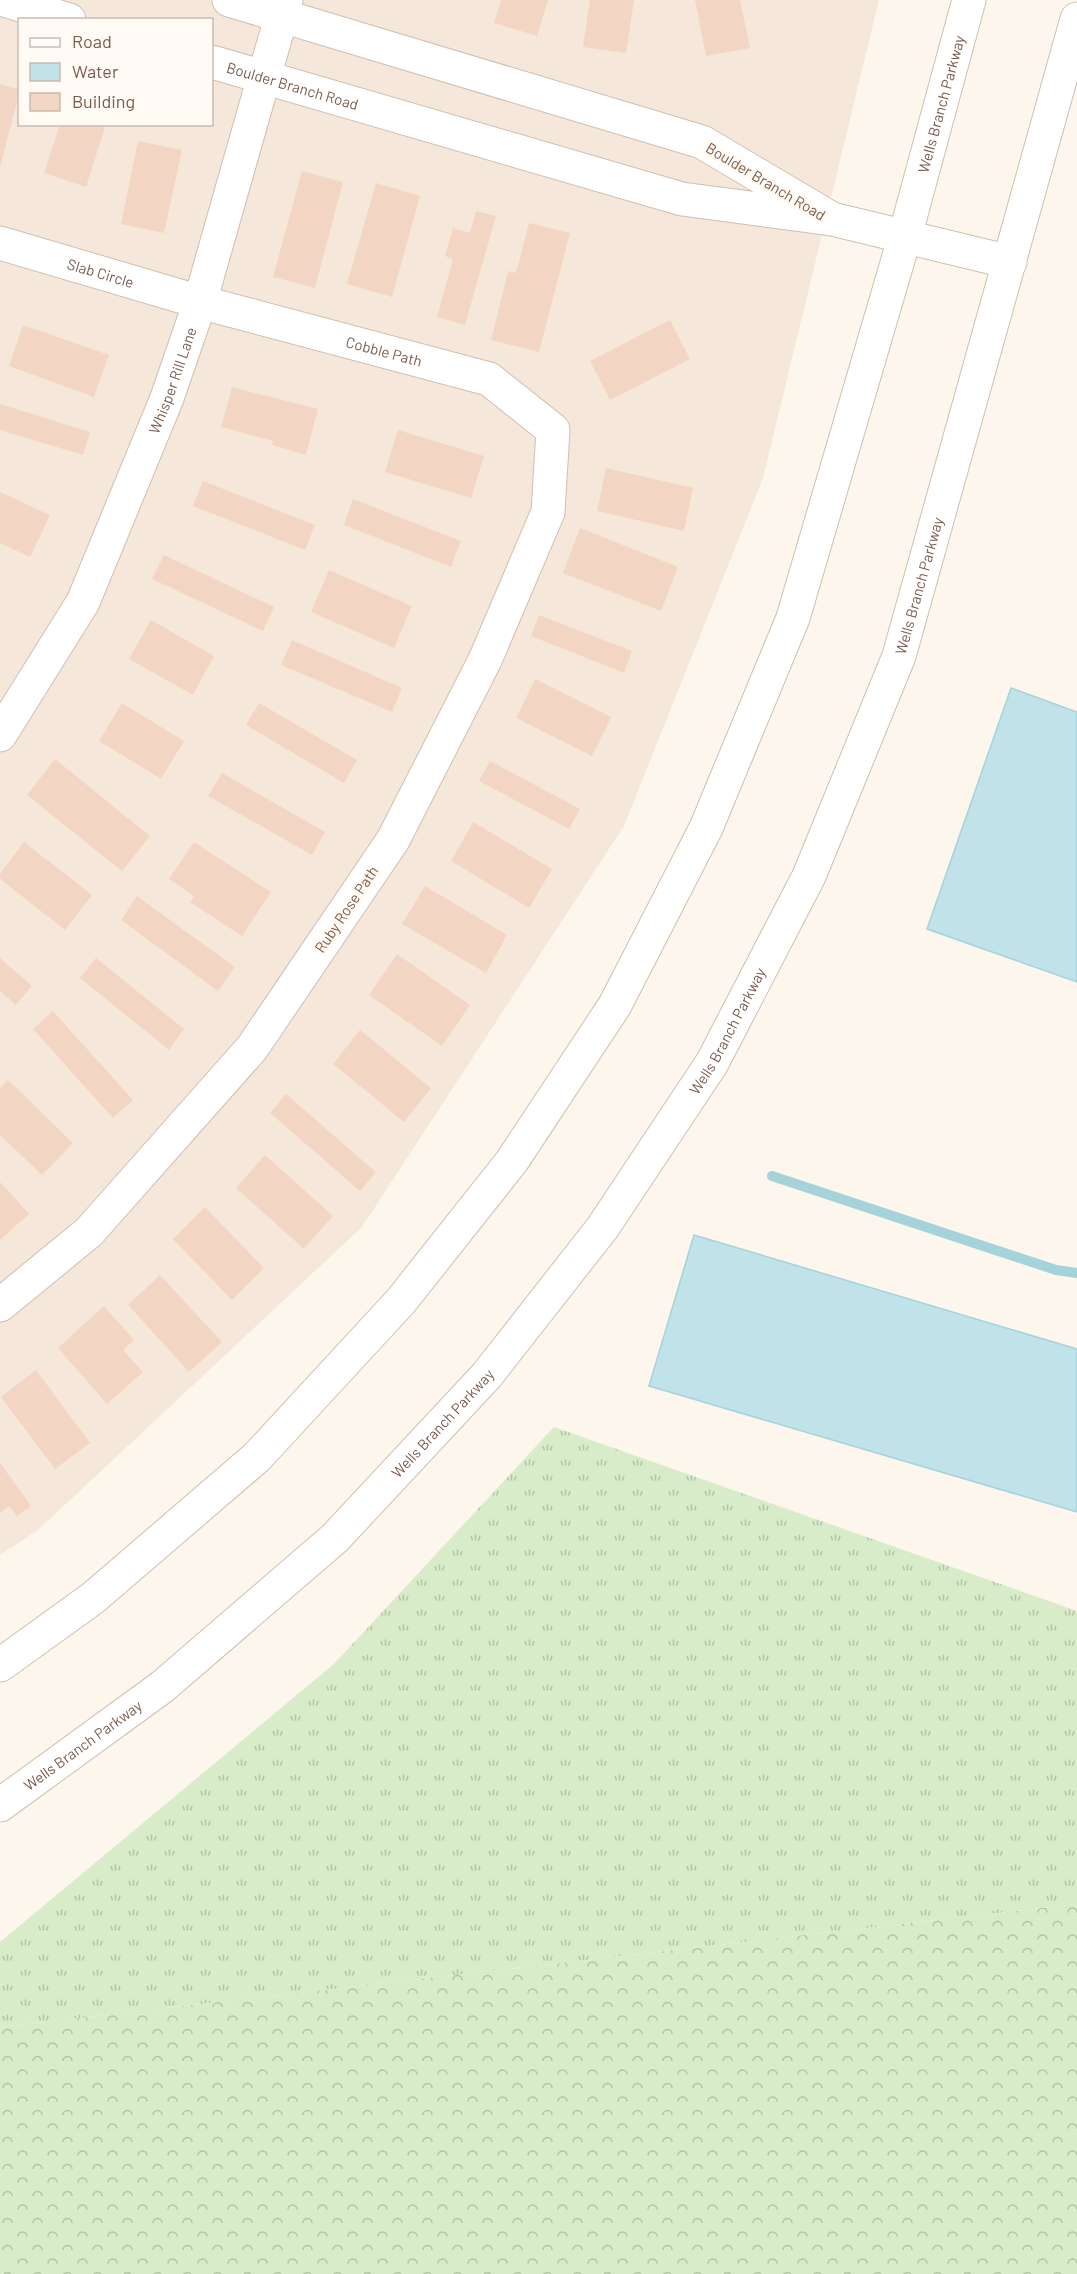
<svg xmlns="http://www.w3.org/2000/svg" width="1077" height="2274" viewBox="0 0 1077 2274" font-family="Barlow,sans-serif">
	<defs>
		<pattern id="grass-tufts" width="24" height="20" patternUnits="userSpaceOnUse" patternTransform="scale(1.5)"><rect width="24" height="20" fill="#d8ecc9"/><path d="M3 7l-1-3M5 7V3M7 7l1-3M15 17l-1-3M17 17v-4M19 17l1-3" fill="none" stroke="#b4c2a5"/></pattern>
		<pattern id="forest-crowns" width="20" height="18" patternUnits="userSpaceOnUse" patternTransform="scale(1.5)"><rect width="20" height="18" fill="#d8ecc9"/><path d="M2 6a3 3 0 1 1 6 0M12 15a3 3 0 1 1 6 0" fill="none" stroke="#b4c2a5"/></pattern>
	</defs>
	<rect width="100%" height="100%" fill="#fdf6ec"/>
	<path fill="#f5e8da" fill-rule="evenodd" d="M0,0H879L763,478L624,826L362,1227L38,1530L0,1555ZM20,20H212V124H20Z"/>
	<path fill="url(#grass-tufts)" d="M554,1427L1077,1611V1904L0,2027V1942L334,1664Z"/>
	<path fill="url(#forest-crowns)" d="M1077,1904V2274H0V2027Z"/>
	<path fill="#bfe3e8" stroke="#a5d3da" stroke-width="1.5" d="M1011,688L1077,712V982L927,929Z
		M694,1235L1077,1349V1512L649,1386Z"/>
	<g fill="none" stroke-linecap="round" stroke-linejoin="round">
		<path stroke="#a5d3da" stroke-width="10" d="M772,1176L1056,1270L1077,1273"/>
	</g>
	<path fill="#f3d5c3" d="M501,0H548L537,36L494,23Z
		M590,0H634L626,53L583,47Z
		M695,0H740L750,48L706,56Z
		M0,84L20,90L1,164H0Z
		M60,124H106L86,187L44,173Z
		M138,141L182,150L164,233L121,224Z
		M302,171L343,182L315,288L273,277Z
		M376,183L420,196L392,297L347,284Z
		M476,211L496,216L465,325L437,317L453,259L445,256L453,228L470,233Z
		M529,223L570,233L539,352L491,340L508,271L516,273Z
		M670,320L690,359L610,400L590,361Z
		M23,325L109,355L94,397L9,366Z
		M232,387L318,409L306,455L272,445L273,441L221,427Z
		M0,404L90,432L83,455L0,430Z
		M398,430L484,456L471,498L385,472Z
		M606,468L693,488L684,531L597,511Z
		M203,481L315,525L305,550L193,506Z
		M0,492L50,515L30,557L0,543Z
		M353,499L461,541L451,567L344,525Z
		M580,528L678,567L661,611L563,573Z
		M164,555L274,607L263,631L152,579Z
		M329,570L412,606L394,648L311,612Z
		M539,615L632,651L624,673L531,636Z
		M151,620L214,656L193,695L129,659Z
		M292,640L402,688L392,712L281,665Z
		M535,679L611,717L592,756L516,718Z
		M122,703L184,741L161,779L99,741Z
		M259,703L357,760L344,783L246,725Z
		M55,759L150,836L122,871L27,795Z
		M490,761L580,809L569,829L479,781Z
		M222,773L325,832L312,855L208,796Z
		M473,822L552,869L529,908L451,861Z
		M24,842L92,895L65,930L0,879V874Z
		M194,842L271,892L242,936L190,902L194,896L169,879Z
		M425,886L507,935L486,973L402,924Z
		M137,896L235,967L218,991L121,920Z
		M397,954L470,1005L442,1046L369,995Z
		M0,958L32,986L16,1005L0,991Z
		M96,958L184,1029L169,1050L80,978Z
		M53,1011L133,1100L113,1118L33,1029Z
		M360,1030L431,1088L404,1122L333,1064Z
		M8,1080L73,1143L42,1175L0,1135V1088Z
		M286,1094L376,1172L360,1191L270,1113Z
		M265,1155L333,1216L304,1249L236,1188Z
		M0,1182L29,1214L0,1240Z
		M205,1207L264,1268L232,1300L173,1239Z
		M160,1275L222,1342L189,1372L128,1305Z
		M104,1306L134,1340L123,1350L143,1372L107,1404L58,1348Z
		M36,1370L90,1443L55,1469L1,1397Z
		M0,1463L31,1506L17,1516L9,1506L0,1513Z"/>
	<g fill="none" stroke-linecap="round" stroke-linejoin="round">
		<defs>
			<g id="minor">
				<path d="M4,0L69,20"/>
				<path id="s1" d="M212,62L682,199L832,219L702,142L229,0"/>
				<path d="M832,219L1010,262"/>
				<path id="s2" d="M0,243L200,302L489,379L553,430L548,512L485,660L393,840L252,1048L89,1232L0,1305"/>
				<path id="s3" d="M0,735L83,602L167,398L200,302L286,0"/>
			</g>
			<g id="tertiary">
				<path id="s4" d="M0,1665L93,1598L257,1457L401,1301L512,1161L615,1005L706,828L793,618L905,236L969,0"/>
				<path id="s5" d="M0,1805L162,1687L335,1538L487,1375L603,1227L712,1063L809,876L899,656L1077,19"/>
			</g>
		</defs>
		<use href="#minor" stroke="#d1beb0" stroke-width="35"/>
		<use href="#tertiary" stroke="#d1beb0" stroke-width="35"/>
		<use href="#minor" stroke="#fff" stroke-width="33"/>
		<use href="#tertiary" stroke="#fff" stroke-width="33"/>
	</g>
	<g text-anchor="middle" dominant-baseline="central" stroke-width="6" stroke-linejoin="round" paint-order="stroke">
		<g font-size="15" fill="#7a5c4d" stroke="#fffaf3">
			<text stroke="none"><textPath href="#s1" startOffset="84">Boulder Branch Road</textPath></text>
			<text stroke="none"><textPath href="#s4" startOffset="1870">Wells Branch Parkway</textPath></text>
			<text transform="translate(766 181) rotate(31)">Boulder Branch Road</text>
			<text stroke="none"><textPath href="#s2" startOffset="105">Slab Circle</textPath></text>
			<text stroke="none"><textPath href="#s2" startOffset="399">Cobble Path</textPath></text>
			<text stroke="none"><textPath href="#s3" startOffset="396">Whisper Rill Lane</textPath></text>
			<text stroke="none"><textPath href="#s5" startOffset="1558">Wells Branch Parkway</textPath></text>
			<text transform="translate(346 909) rotate(-56)">Ruby Rose Path</text>
			<text stroke="none"><textPath href="#s5" startOffset="1072">Wells Branch Parkway</textPath></text>
			<text stroke="none"><textPath href="#s5" startOffset="586">Wells Branch Parkway</textPath></text>
			<text stroke="none"><textPath href="#s5" startOffset="102">Wells Branch Parkway</textPath></text>
		</g>
	</g>
	<rect x="18" y="18" width="195" height="108" fill="#fffaf3" stroke="#cabbb1" stroke-width="1.5"/>
	<rect x="30" y="38" width="30" height="9" fill="#ffffff" stroke="#cabbb1" stroke-width="1.5"/>
	<text x="72" y="48" font-size="18" fill="#7a5c4d">Road</text>
	<rect x="30" y="63" width="30" height="18" fill="#bfe3e8" stroke="#cabbb1" stroke-width="1.5"/>
	<text x="72" y="78" font-size="18" fill="#7a5c4d">Water</text>
	<rect x="30" y="93" width="30" height="18" fill="#f3d5c3" stroke="#cabbb1" stroke-width="1.5"/>
	<text x="72" y="108" font-size="18" fill="#7a5c4d">Building</text>
</svg>
